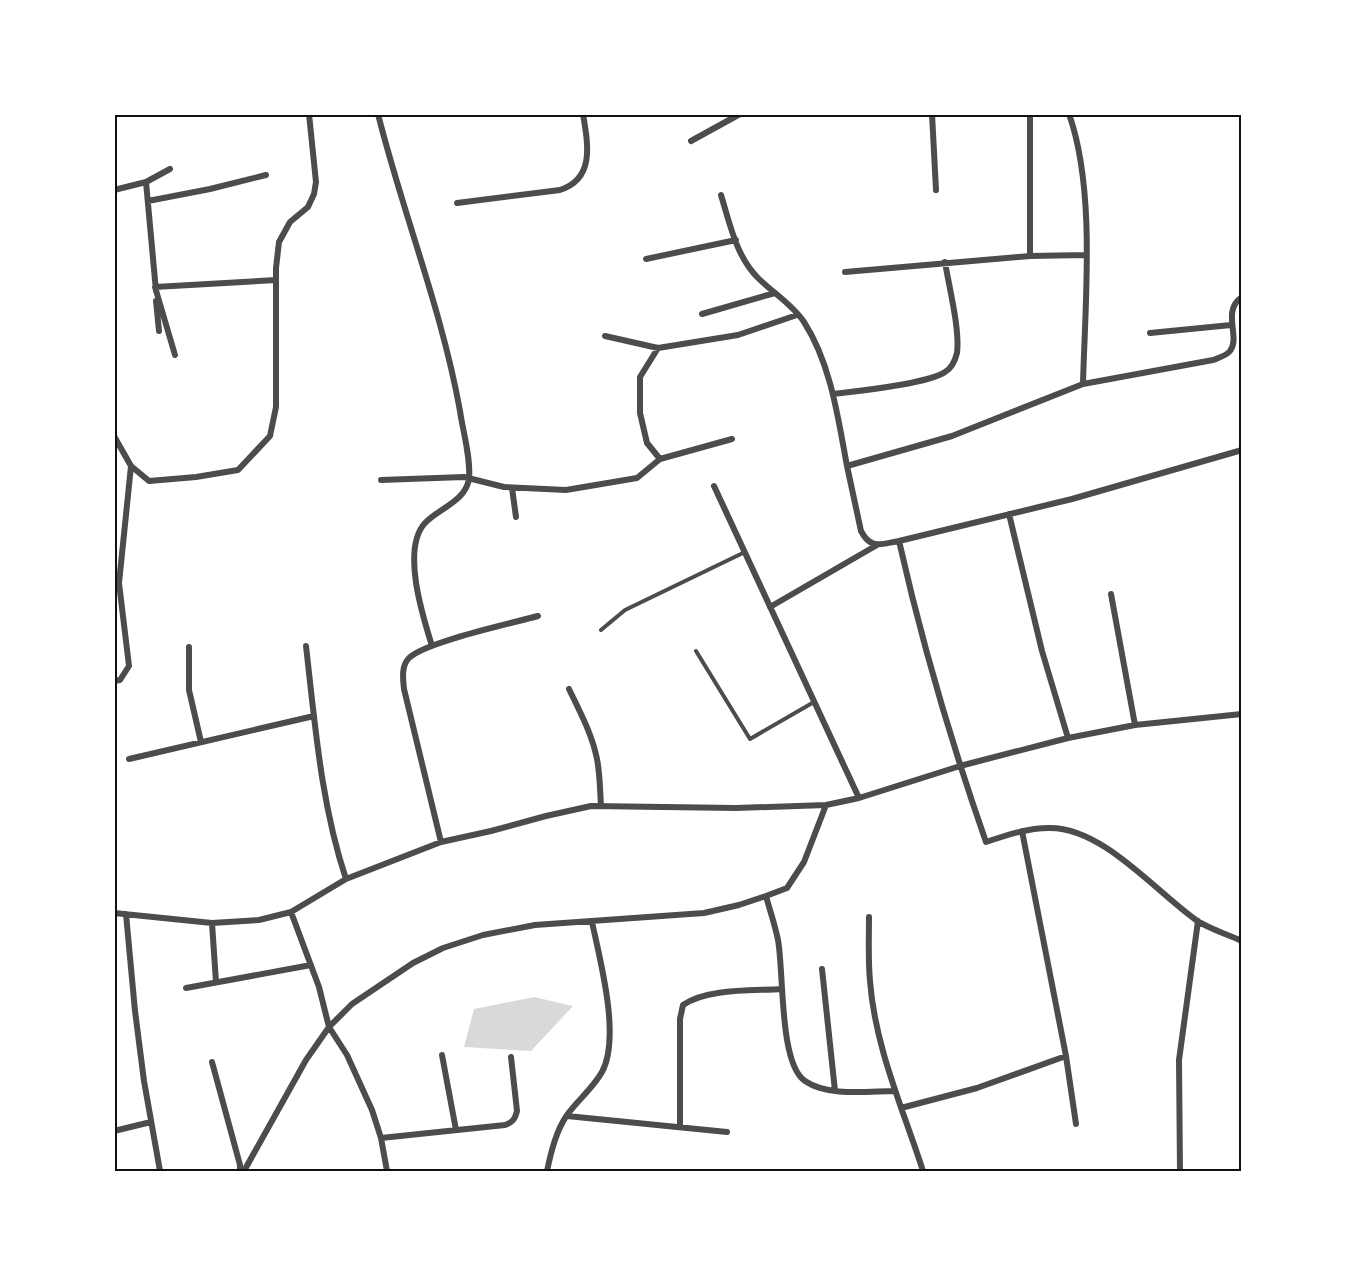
<svg xmlns="http://www.w3.org/2000/svg" width="1356" height="1285" viewBox="0 0 1356 1285" font-family="Signika,sans-serif">
	<rect width="100%" height="100%" fill="#fff"/>
	<path fill="#d9d9d9" d="M534,997L573,1006L531,1051L464,1047L474,1009Z"/>
	<g fill="none" stroke-linecap="round" stroke-linejoin="round">
		<path stroke="#4c4c4c" stroke-width="4" d="M601,630L625,610L745,552
			M696,651L750,739L814,702"/>
		<path stroke="#4c4c4c" stroke-width="6" d="M378,114C403,214 442,310 460,411C463,432 471,458 469,479C465,502 439,508 425,523C401,549 423,617 432,646
			M932,114L936,190
			M1030,114V256
			M691,141L740,114
			M146,182L156,291
			M114,190L146,182L170,169
			M721,195C730,224 736,256 758,278C773,293 792,304 804,322C831,364 838,418 847,466
			M148,201L210,189L266,175
			M457,203L560,190C595,179 588,144 583,114
			M646,259L736,240
			M845,272L1030,256L1086,255
			M156,301L159,331
			M702,314L775,293
			M1150,333L1231,325
			M605,336L658,348L738,335L797,315
			M658,348L640,377V413L647,443L660,459
			M175,355L155,287L276,280
			M1083,384L1213,360C1218,358 1226,356 1230,351C1241,337 1221,311 1242,297
			M833,394C857,391 928,384 945,372C952,368 955,361 957,353C960,329 949,287 945,262
			M114,436L131,466L149,481L196,477L238,470L270,436L276,407V268L279,242L290,222L308,207L314,194L316,182L309,114
			M1242,450L1072,499L899,541C922,643 951,742 986,842C1007,835 1028,828 1049,828C1102,827 1155,891 1196,920C1209,929 1227,934 1242,941
			M381,480L464,477L504,487L566,490L637,478L660,459L732,439
			M714,486L859,798
			M512,488L516,517
			M1009,514L1042,651L1068,738
			M899,541C880,544 871,550 861,531L847,466L952,436L1083,384C1085,303 1096,190 1069,114
			M114,587L119,583L131,466
			M1111,594L1135,725
			M770,607L877,545
			M306,646C315,724 321,804 346,879
			M189,647V690L201,742
			M114,681L120,680L129,666L119,583
			M569,689C580,712 592,734 597,759C600,774 600,791 601,806
			M129,759L314,716
			M826,805L804,862L787,888L766,896C770,911 775,925 778,940C784,972 779,1064 805,1081C828,1097 869,1091 895,1091
			M1022,831L1066,1056L1076,1124
			M441,842L404,689C403,679 401,666 409,658C425,642 513,623 538,616
			M291,912L319,987L329,1027L347,1055L372,1110L381,1138L387,1171
			M114,913L212,923L259,920L291,912L346,879L441,842L491,831L546,816L591,806L736,808L826,805L859,798L960,766L1068,738L1135,725L1242,714
			M126,914L135,1011L144,1081L160,1171
			M869,917C869,939 868,960 870,981C875,1047 903,1109 923,1171
			M212,923L216,982
			M822,969L835,1091
			M186,988L311,965
			M442,1055L456,1130
			M212,1062L240,1165V1171
			M901,1108L977,1088L1066,1056
			M567,1116L727,1132
			M680,1127V1019L683,1005C707,988 753,991 782,989
			M114,1131L151,1122
			M381,1138L505,1125C513,1122 515,1119 517,1111L511,1057
			M244,1171L306,1060L329,1027L352,1004L413,963L443,948L483,935L535,925L704,913L739,905L766,896
			M547,1171C551,1152 556,1131 567,1115C578,1100 593,1088 602,1072C621,1037 600,960 592,922
			M1180,1171L1179,1060L1198,921"/>
	</g>
	<rect width="1356" height="1285" fill="none" stroke="#ffffff" stroke-width="231"/>
	<rect x="116" y="116" width="1124" height="1054" fill="none" stroke="#111" stroke-width="2"/>
</svg>
